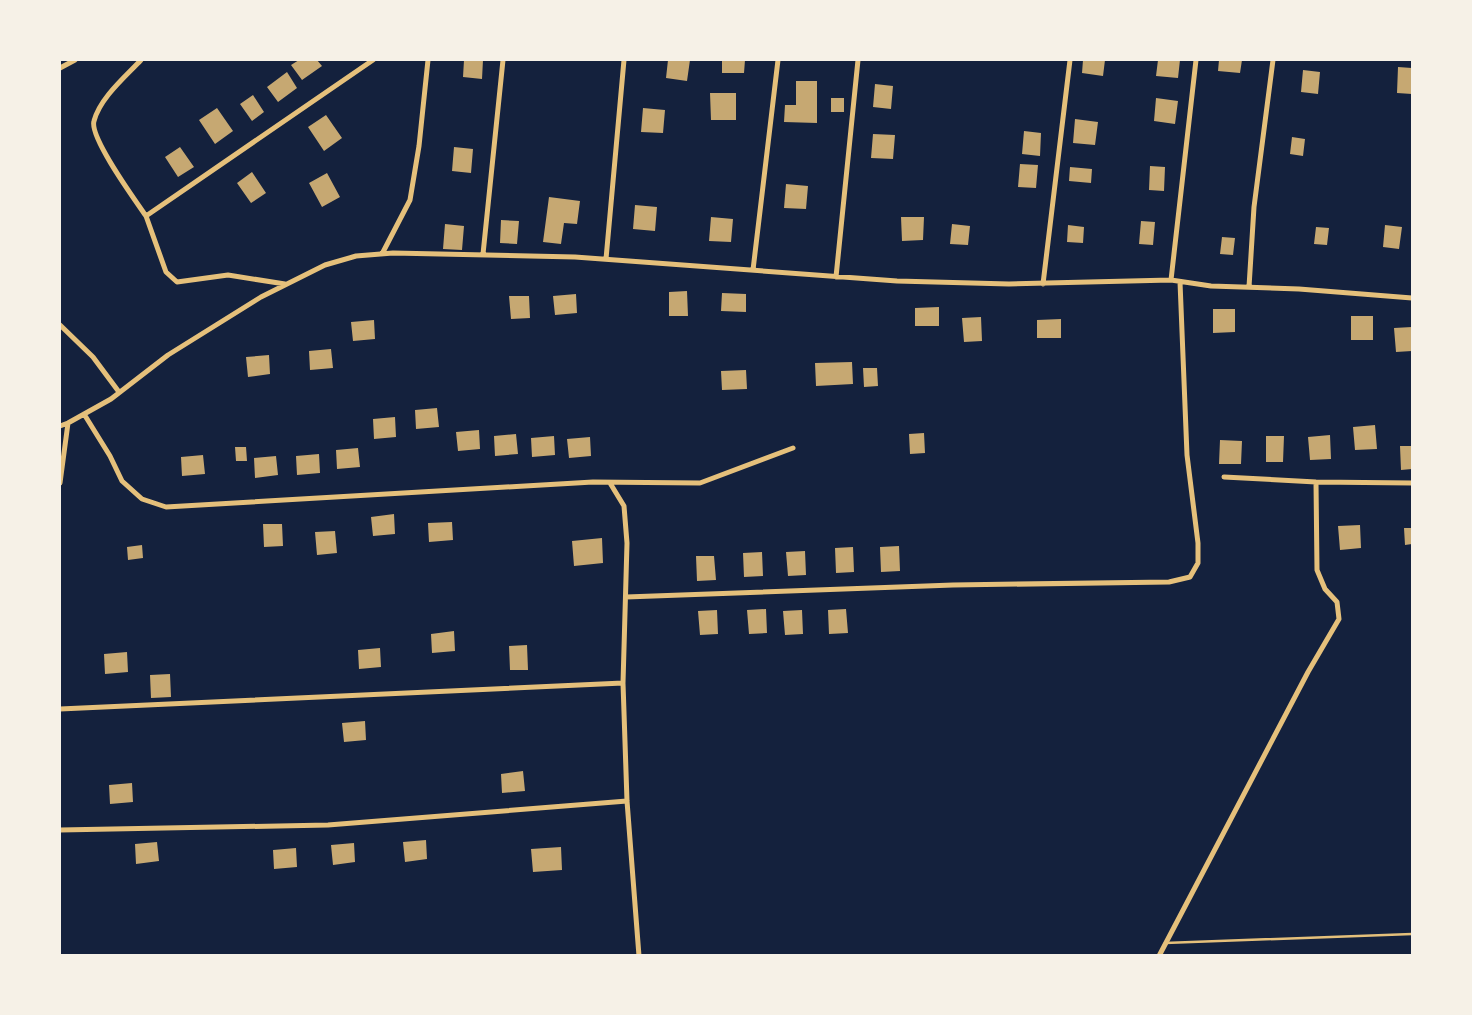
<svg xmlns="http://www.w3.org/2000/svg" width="1472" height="1015" viewBox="0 0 1472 1015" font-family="'Exo 2',sans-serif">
	<rect width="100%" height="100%" fill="#14213d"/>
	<path fill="#c6a872" d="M299,60H317L322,66L302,80L291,65Z
		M464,60H483L482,79L463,77Z
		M668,60H690L687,81L666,78Z
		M722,60H745L744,73H722Z
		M1083,60H1105L1103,76L1082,73Z
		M1158,60H1180L1178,78L1156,76Z
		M1219,60H1242L1240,73L1218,71Z
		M1398,67L1412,68V94L1397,93Z
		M1303,70L1320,72L1318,94L1301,92Z
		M287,72L297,88L278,102L267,87Z
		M796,81H817V123L784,122L785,105H796Z
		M875,84L893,86L891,109L873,107Z
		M710,93H736V120H711Z
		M253,95L264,112L252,121L240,104Z
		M831,98H844V112H831Z
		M1156,98L1178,101L1175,124L1154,121Z
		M217,108L233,131L215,144L199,120Z
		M643,108L665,110L663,133L641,132Z
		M326,115L342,138L324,151L308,127Z
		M1075,119L1098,122L1095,145L1073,143Z
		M1024,131L1041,133L1040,156L1022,154Z
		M873,134L895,135L893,159L871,158Z
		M1292,137L1305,139L1303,156L1290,154Z
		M180,147L194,167L178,177L165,157Z
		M454,147L473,149L471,173L452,171Z
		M1020,164L1038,165L1036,188L1018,187Z
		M1150,166L1165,167L1164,191L1149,190Z
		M1070,167L1092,169L1091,183L1069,181Z
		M252,172L266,193L251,203L237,183Z
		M327,173L340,197L322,207L309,183Z
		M786,184L808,186L806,209L784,208Z
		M549,197L580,201L577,224L564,223L561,244L543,242Z
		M635,205L657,207L655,231L633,229Z
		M711,217L733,219L731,242L709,241Z
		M901,217H924L923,240L902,241Z
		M501,220L519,221L517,244L500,243Z
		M1141,221L1155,222L1153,245L1139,244Z
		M445,224L464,226L462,250L443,249Z
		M952,224L970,226L968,245L950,244Z
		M1068,225L1084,227L1083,243L1067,242Z
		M1385,225L1402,227L1399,249L1383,247Z
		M1316,227L1329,228L1327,245L1314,244Z
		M1222,237L1235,238L1233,255L1220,254Z
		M687,291L688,316H669V292Z
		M722,293L746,294V312L721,311Z
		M576,294L577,313L555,315L553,296Z
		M509,296H529L530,318L511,319Z
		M939,307V326H915V308Z
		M1213,309H1235V332L1213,333Z
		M1351,316H1373V340H1351Z
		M981,317L982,341L964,342L962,318Z
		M1061,319V338H1037V320Z
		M374,320L375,339L353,341L351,322Z
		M1412,327V351L1396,352L1394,328Z
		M331,349L333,368L310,370L309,351Z
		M269,355L270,374L248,377L246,357Z
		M852,362L853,384L816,386L815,363Z
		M863,368H877L878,386L864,387Z
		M746,370L747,389L722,390L721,371Z
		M437,408L439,427L416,429L415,410Z
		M395,417L396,437L374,439L373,419Z
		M1375,425L1377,449L1355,450L1353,427Z
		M479,430L480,449L458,451L456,432Z
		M924,433L925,453L910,454L909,434Z
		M516,434L518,454L495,456L494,436Z
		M1330,435L1331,459L1310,460L1308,437Z
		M554,436L555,455L532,457L531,438Z
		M1266,436H1284L1283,462H1266Z
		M590,437L591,456L569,458L567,439Z
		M1220,440L1242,441L1241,464H1219Z
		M1400,446H1412V469L1401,470Z
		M235,447H246L247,461H236Z
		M358,448L360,467L337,469L336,450Z
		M319,454L320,473L297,475L296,456Z
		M203,455L205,474L182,476L181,457Z
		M276,456L278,475L255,478L254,458Z
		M394,514L395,534L373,536L371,517Z
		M452,522L453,540L429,542L428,523Z
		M263,524H282L283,546L264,547Z
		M1360,525L1361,548L1340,550L1338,526Z
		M1404,528H1412V544L1405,545Z
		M335,531L337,553L317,555L315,532Z
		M602,538L603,563L574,566L572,541Z
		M142,545L143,558L128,560L127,547Z
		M899,546L900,571L881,572L880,547Z
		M853,547L854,572L836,573L835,548Z
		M805,551L806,575L788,576L786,552Z
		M762,552L763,576L744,577L743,553Z
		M696,556H714L716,580L697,581Z
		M766,609L767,633L749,634L747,610Z
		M846,609L848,633L829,634L828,610Z
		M717,610L718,634L700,635L698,611Z
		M802,610L803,634L785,635L783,611Z
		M454,631L455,651L432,653L431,634Z
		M527,645L528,670H510L509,646Z
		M380,648L381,667L359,669L358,650Z
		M127,652L128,672L105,674L104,654Z
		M170,674L171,697L151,698L150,675Z
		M365,721L366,740L344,742L342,723Z
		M523,771L525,791L502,793L501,774Z
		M132,783L133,802L110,804L109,785Z
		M426,840L427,859L405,862L403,842Z
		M157,842L159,861L136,864L135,844Z
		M354,843L355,862L333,865L331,845Z
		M561,847L562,870L533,872L531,849Z
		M296,848L297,867L274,869L273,850Z"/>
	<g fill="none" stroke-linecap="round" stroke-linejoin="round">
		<path stroke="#e5c07b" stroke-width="2.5" d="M1165,943L1412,934"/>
		<path stroke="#e5c07b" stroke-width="5" d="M141,60C125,77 100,98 94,121C89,137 135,200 146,216
			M60,68L75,60
			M382,254L410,200L419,146L428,60
			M483,254L503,60
			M606,259L624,60
			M753,270L778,60
			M836,277L858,60
			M1171,280L1196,60
			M285,284L228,275L177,282L166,272L146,216L373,60
			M1043,284L1070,60
			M1249,287L1254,207L1273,60
			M60,325L93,357L119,392
			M84,414L110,456L122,481L142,499L166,507L593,482L700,483L793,448
			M60,426L68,423L111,399L168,355L261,297L325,265L356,256L393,253L575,257L897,281L1009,284L1171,280L1211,286L1299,289L1412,298
			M1224,477L1316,482L1412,483
			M60,483L68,423
			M610,483L624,506L627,543L623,683L627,801L639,956
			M626,597L953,585L1169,582L1190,577L1198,563V543L1187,455L1180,282
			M60,709L623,683
			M60,830L328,825L627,801
			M1159,956L1308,672L1339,619L1337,602L1325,589L1317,570L1316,482"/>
	</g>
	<rect width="1472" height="1015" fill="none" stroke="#f6f1e7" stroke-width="122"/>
</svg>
